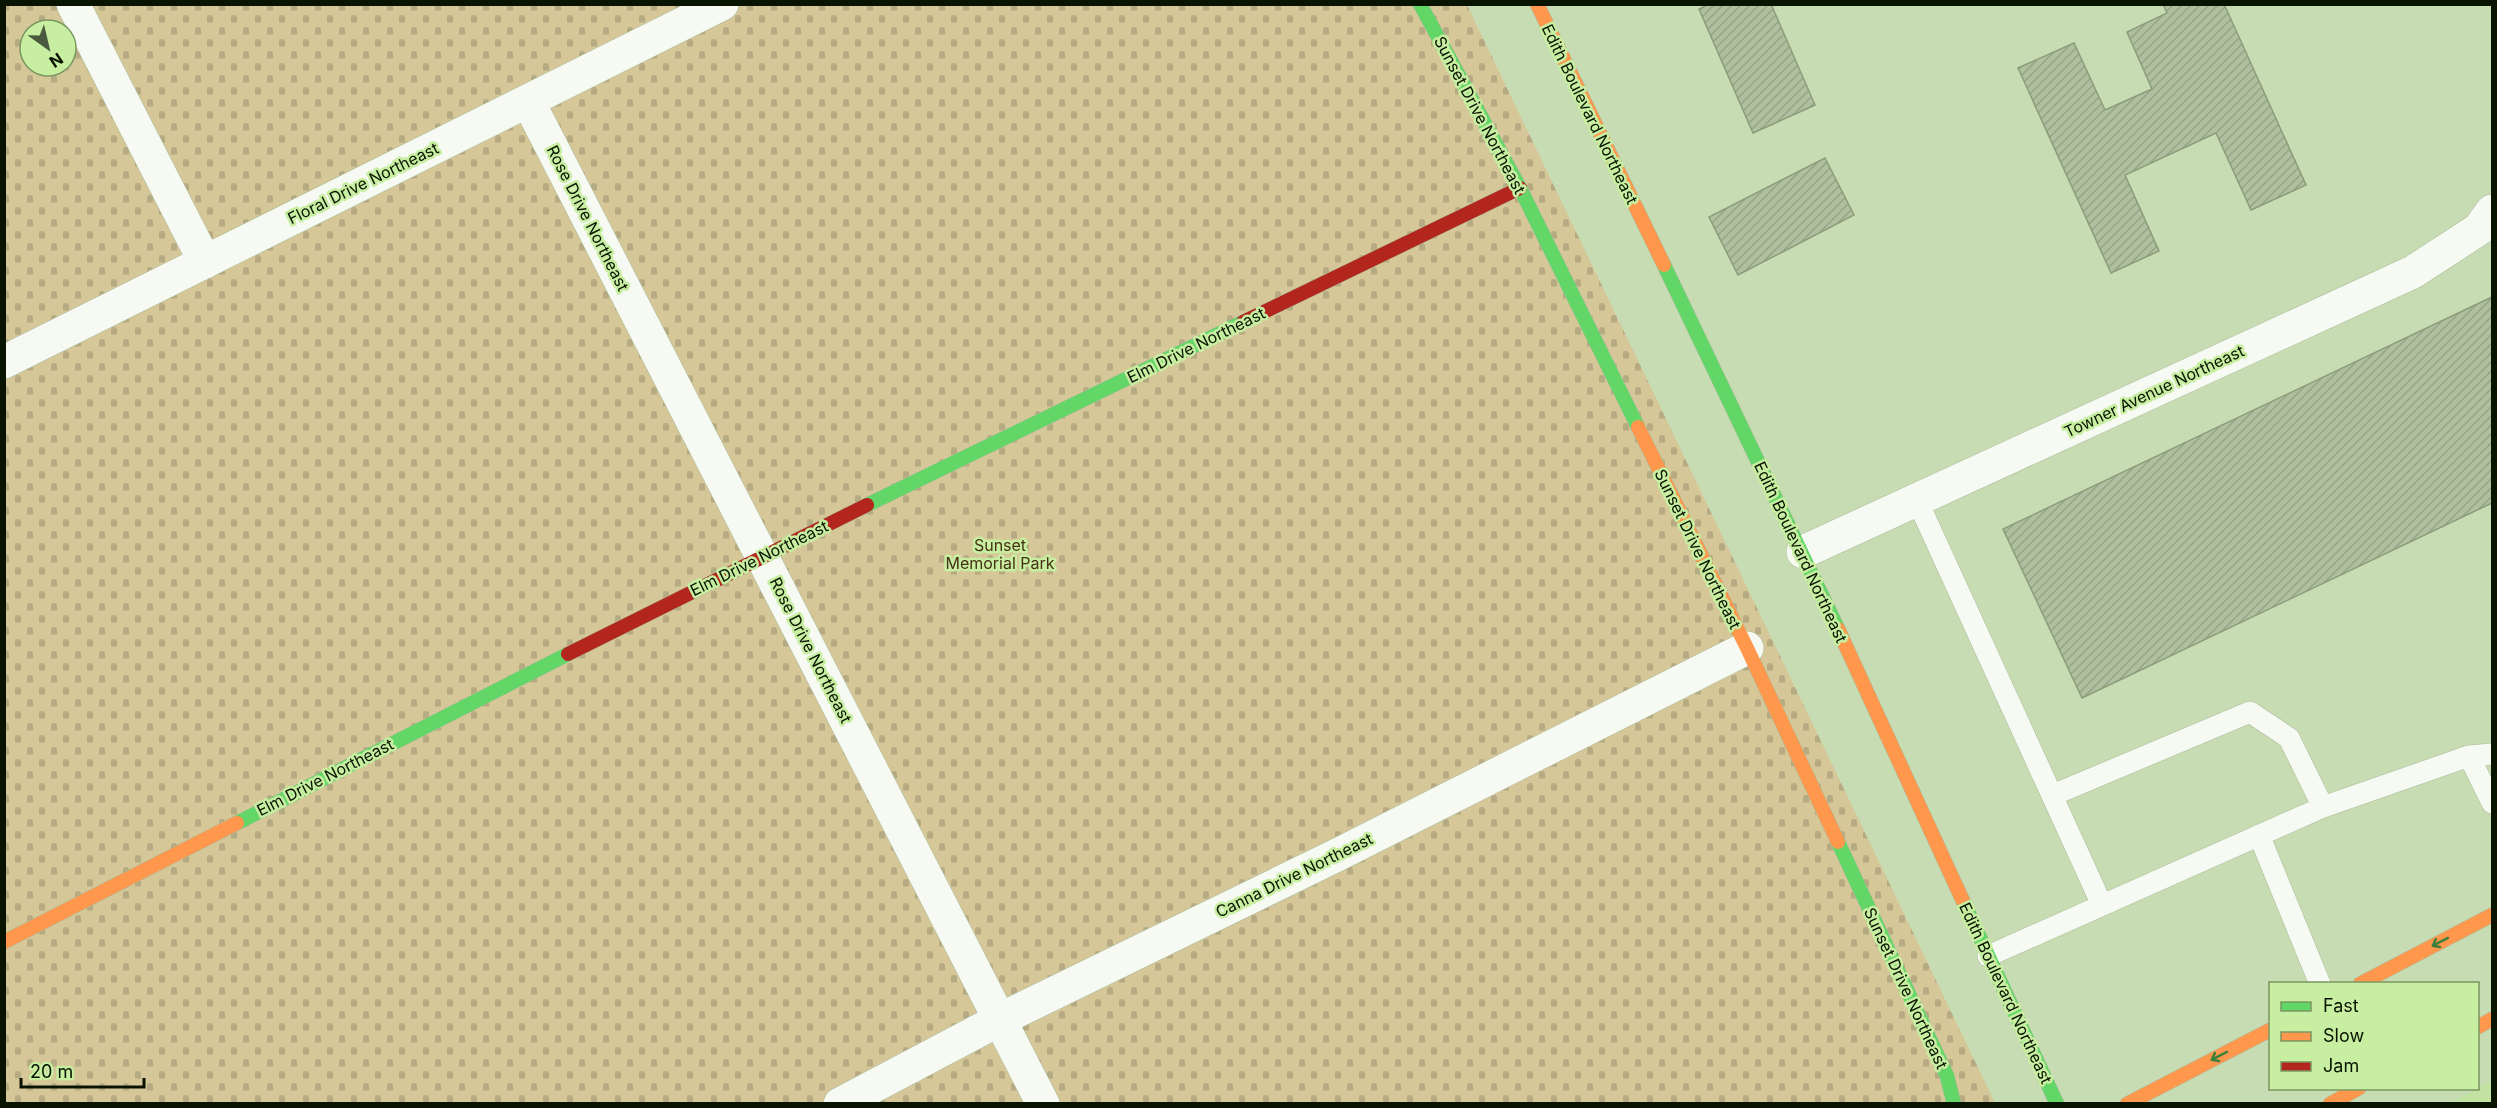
<svg xmlns="http://www.w3.org/2000/svg" width="2497" height="1108" viewBox="0 0 2497 1108" font-family="Inter,sans-serif">
	<defs>
		<pattern id="cemetery-stones" width="16" height="16" patternUnits="userSpaceOnUse" patternTransform="scale(1.5)"><rect width="16" height="16" fill="#d6c799"/><path d="M2 7V4a2 2 0 0 1 4 0v3zM10 15v-3a2 2 0 0 1 4 0v3z" fill="#b6aa82"/></pattern>
		<pattern id="building-hatch" width="6" height="6" patternUnits="userSpaceOnUse" patternTransform="scale(1.5)"><rect width="6" height="6" fill="#afc09f"/><path d="M-1 1l2-2M0 6l6-6M5 7l2-2" fill="none" stroke="#95a487"/></pattern>
	</defs>
	<rect width="100%" height="100%" fill="#c7dcb2"/>
	<path fill="#c3e3a2" d="M2492,1081V1103H2450Z"/>
	<path fill="url(#cemetery-stones)" fill-rule="evenodd" d="M5,4L1467,5L1995,1103L5,1104ZM30,30H66V66H30Z"/>
	<path fill="url(#building-hatch)" stroke="#8c9c7a" stroke-width="1.5" d="M1709,4H1771L1815,105L1753,133L1699,9Z
		M2163,4H2224L2306,185L2251,210L2216,133L2125,175L2159,251L2111,273L2018,68L2074,43L2105,110L2152,89L2127,32L2167,13Z
		M1825,158L1854,215L1738,275L1709,217Z
		M2492,297V503L2082,698L2003,529Z"/>
	<g fill="none" stroke-linecap="round" stroke-linejoin="round">
		<defs>
			<path id="lane" d="M1917,500L2102,905
				M2469,756L2492,803
				M2053,795L2250,712L2289,738L2323,807
				M2259,835L2320,984
				M1988,956L2323,807L2469,756L2492,754"/>
			<path id="street" d="M73,4L205,262
				M528,101L1043,1104
				M4,362L722,4
				M1803,552L2413,272L2479,229L2492,211
				M840,1104L999,1020L1335,856L1747,648"/>
			<path id="fast" d="M1420,4L1520,188L1638,427
				M1664,265L1838,629
				M867,505L1243,322
				M237,823L568,654
				M1838,842L1947,1076L1954,1104
				M1963,901L2057,1104"/>
			<path id="slow" d="M1537,4L1664,265
				M1638,427L1747,648L1838,842
				M1838,629L1963,901
				M4,942L237,823
				M2360,984L2492,915
				M2478,1027L2492,1019
				M2127,1104L2270,1030
				M2330,1104L2359,1088"/>
			<path id="jam" d="M1243,322L1520,188
				M568,654L867,505"/>
		</defs>
		<use href="#lane" stroke="#abbb9a" stroke-width="22"/>
		<use href="#street" stroke="#abbb9a" stroke-width="34"/>
		<use href="#fast" stroke="#abbb9a" stroke-width="15"/>
		<use href="#slow" stroke="#abbb9a" stroke-width="15"/>
		<use href="#jam" stroke="#abbb9a" stroke-width="15"/>
		<use href="#lane" stroke="#f7faf3" stroke-width="21"/>
		<use href="#street" stroke="#f7faf3" stroke-width="33"/>
		<use href="#fast" stroke="#63d668" stroke-width="14"/>
		<use href="#slow" stroke="#ff974d" stroke-width="14"/>
		<use href="#jam" stroke="#b3261e" stroke-width="14"/>
	</g>
	<defs><path id="oneway-shaft" d="M-6 0H5M1.5-3L5.5 0L1.5 3" fill="none" stroke-width="1.6" stroke-linecap="round" stroke-linejoin="round" transform="scale(1.5)"/></defs>
	<g stroke="#3a7f39">
		<use href="#oneway-shaft" transform="translate(2440 942) rotate(153)"/>
		<use href="#oneway-shaft" transform="translate(2219 1056) rotate(153)"/>
	</g>
	<g text-anchor="middle" dominant-baseline="central" stroke-width="5" stroke-linejoin="round" paint-order="stroke">
		<g font-size="16" fill="#081400" stroke="#c7eea1">
			<text transform="translate(1590 114) rotate(64)">Edith Boulevard Northeast</text>
			<text transform="translate(1480 115) rotate(62)">Sunset Drive Northeast</text>
			<text transform="translate(363 183) rotate(-26)">Floral Drive Northeast</text>
			<text transform="translate(588 218) rotate(63)">Rose Drive Northeast</text>
			<text transform="translate(1196 345) rotate(-26)">Elm Drive Northeast</text>
			<text transform="translate(2154 391) rotate(-25)">Towner Avenue Northeast</text>
			<text transform="translate(1698 549) rotate(64)">Sunset Drive Northeast</text>
			<text transform="translate(1801 552) rotate(65)">Edith Boulevard Northeast</text>
			<text transform="translate(759 558) rotate(-26)">Elm Drive Northeast</text>
			<text transform="translate(811 650) rotate(63)">Rose Drive Northeast</text>
			<text transform="translate(325 777) rotate(-27)">Elm Drive Northeast</text>
			<text transform="translate(1294 875) rotate(-26)">Canna Drive Northeast</text>
			<text transform="translate(1906 988) rotate(65)">Sunset Drive Northeast</text>
			<text transform="translate(2006 993) rotate(65)">Edith Boulevard Northeast</text>
		</g>
		<g font-size="16" fill="#473013" stroke="#c7eea1">
			<text x="1000" y="545">Sunset<tspan x="1000" dy="18">Memorial Park</tspan></text>
		</g>
	</g>
	<rect width="2497" height="1108" fill="none" stroke="#081400" stroke-width="12"/>
	<rect x="2269" y="982" width="210" height="108" fill="#c7eea1" stroke="#7b9761" stroke-width="1.5"/>
	<rect x="2281" y="1002" width="30" height="9" fill="#63d668" stroke="#7b9761" stroke-width="1.5"/>
	<text x="2323" y="1012" font-size="18" fill="#081400">Fast</text>
	<rect x="2281" y="1032" width="30" height="9" fill="#ff974d" stroke="#7b9761" stroke-width="1.5"/>
	<text x="2323" y="1042" font-size="18" fill="#081400">Slow</text>
	<rect x="2281" y="1062" width="30" height="9" fill="#b3261e" stroke="#7b9761" stroke-width="1.5"/>
	<text x="2323" y="1072" font-size="18" fill="#081400">Jam</text>
	<g transform="translate(48 48) rotate(146)"><circle r="28" fill="#c7eea1" stroke="#7b9761" stroke-width="1.5"/>
	<path d="M0-4.5L10 22L0 15L-10 22Z" fill="#4b5a3e"/>
	<text y="-9" font-size="16" font-weight="bold" text-anchor="middle" fill="#081400">N</text>
	</g>
	<path d="M21 1078v9h123v-9" fill="none" stroke="#081400" stroke-width="3"/>
	<text x="30" y="1078" font-size="18" fill="#081400" stroke="#c7eea1" stroke-width="4.5" paint-order="stroke">20 m</text>
</svg>
